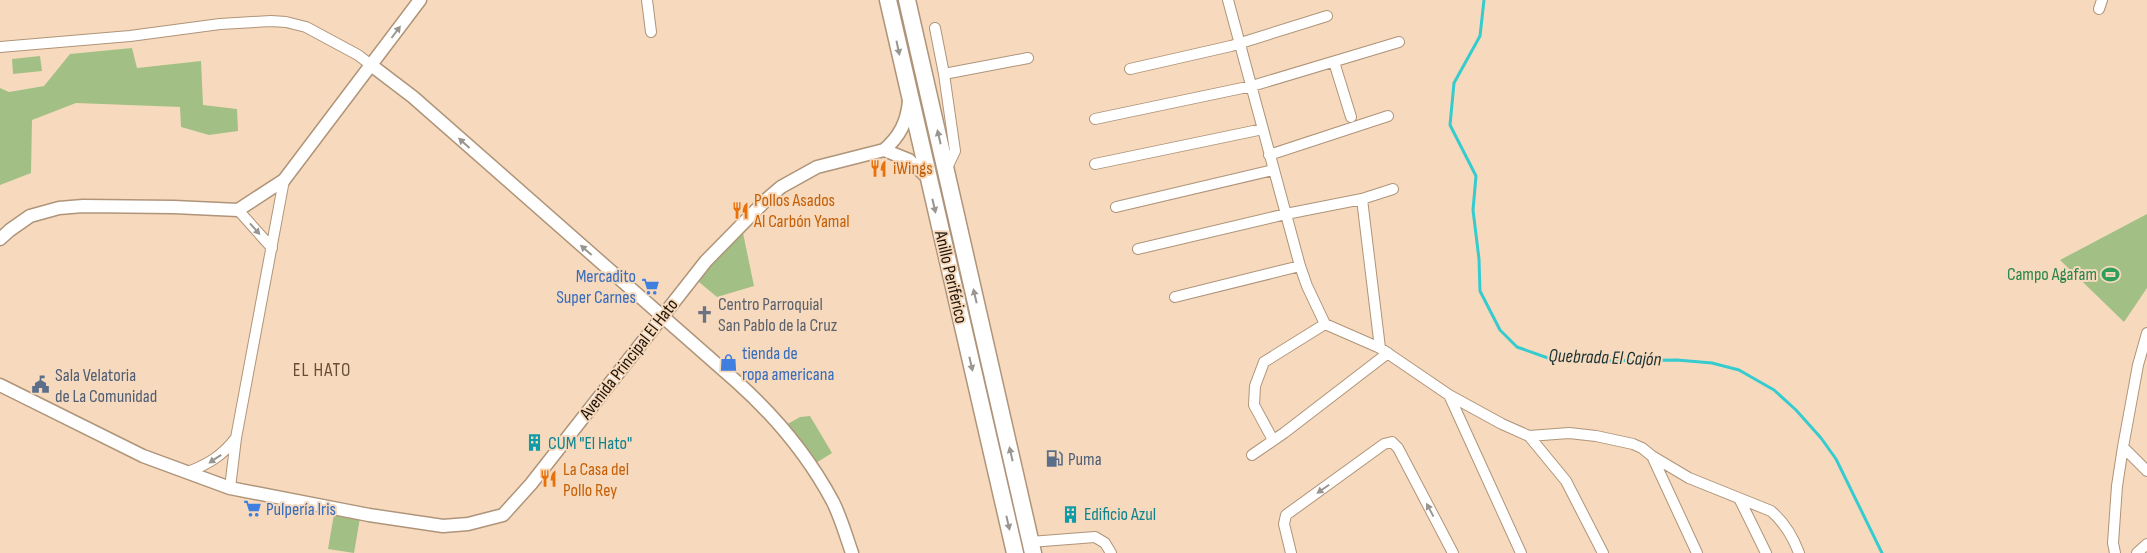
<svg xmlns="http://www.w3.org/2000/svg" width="2147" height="553" viewBox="0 0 2147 553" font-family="'Sofia Sans Condensed',sans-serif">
	<rect width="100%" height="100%" fill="#f7dabd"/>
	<path fill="#a2c085" d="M132,48L137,68L201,61L203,105L237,109L238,131L209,135L181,127L180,107L76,103L32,120L31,173L0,185V88L9,92L44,86L70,54Z
		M40,56L42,71L13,74L12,59Z
		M2147,214V288L2124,322L2060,260Z
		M742,228L754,286L717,297L694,278Z
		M810,416L832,453L811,466L782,427L800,417Z
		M334,514L360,518L354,553L328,549Z"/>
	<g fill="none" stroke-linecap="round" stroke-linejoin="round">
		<path stroke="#36cbcf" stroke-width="3" d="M1484,0L1480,36L1454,83L1450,125L1476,176L1473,210L1479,259L1480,291L1500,330L1517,347L1548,358L1595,361L1677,360L1712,363L1739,370L1774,390L1796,410L1821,438L1836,459L1882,553"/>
		<defs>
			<path id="minor" d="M647,0L651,32
				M1228,0L1300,266L1307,286L1325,324L1380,348L1449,395L1502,424L1529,436L1566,481L1603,553
				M2099,9L2102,0
				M935,28L944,74L955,151L946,170
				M0,47L130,36L220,24L271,21L286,22L306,27L358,55L371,65
				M1334,62L1351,117
				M1130,69L1231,46L1327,16
				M944,74L1028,58
				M1095,119L1252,86L1399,42
				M1269,155L1388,116
				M1095,164L1263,129
				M1362,199L1380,348
				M1116,207L1273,170
				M238,210L272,248
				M1138,249L1286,214L1362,199L1393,189
				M1175,297L1300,266
				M1449,395L1521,553
				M1529,436L1569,433L1596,436L1633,444L1642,448L1652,456L1689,478L1771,511C1785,523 1793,537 1799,553
				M1273,440L1254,405L1255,386L1264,362L1325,324
				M2123,447L2147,471
				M1252,455L1284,433L1388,353
				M1652,456L1697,553
				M188,472C208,464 222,456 235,439
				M230,488L236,438L284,180
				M1740,500L1766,553
				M1030,542L1095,537L1105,543L1111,553
				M1291,553L1284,524L1286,515L1384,444L1392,442L1398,448L1453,553
				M2115,553L2113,543L2117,486L2123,447L2138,365L2147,333
				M2137,553L2147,544"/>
			<path id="tertiary" d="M371,65L413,97L737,382C775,416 809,457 833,502C841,518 846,536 852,553
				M884,150C900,136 907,122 909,101
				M0,239L10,230L30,216L59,208L83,206L174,207L238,210L284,180L420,0
				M0,385L143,456L230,488L369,515L443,526L468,524L503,515L531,484L706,261L767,199L781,187L817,167L884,150L909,160L928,178"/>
			<path id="trunk" d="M888,0L1015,553
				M907,0L1033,553"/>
		</defs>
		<use href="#minor" stroke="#af9479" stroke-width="12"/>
		<use href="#tertiary" stroke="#af9479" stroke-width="15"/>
		<use href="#trunk" stroke="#af9479" stroke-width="19"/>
		<use href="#minor" stroke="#fff" stroke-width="10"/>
		<use href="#tertiary" stroke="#fff" stroke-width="12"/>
		<use href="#trunk" stroke="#fff" stroke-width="16"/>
	</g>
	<defs><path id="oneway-solid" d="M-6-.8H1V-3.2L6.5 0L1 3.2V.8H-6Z" transform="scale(1.25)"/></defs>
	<g fill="#999590">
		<use href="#oneway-solid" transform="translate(396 32) rotate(-53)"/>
		<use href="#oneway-solid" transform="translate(898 48) rotate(78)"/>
		<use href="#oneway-solid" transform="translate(939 137) rotate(-103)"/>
		<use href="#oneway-solid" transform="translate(464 143) rotate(-138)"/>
		<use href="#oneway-solid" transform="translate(934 206) rotate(77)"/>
		<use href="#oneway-solid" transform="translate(255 229) rotate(48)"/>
		<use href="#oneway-solid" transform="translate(586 250) rotate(-139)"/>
		<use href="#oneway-solid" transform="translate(975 296) rotate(-103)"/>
		<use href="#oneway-solid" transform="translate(971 364) rotate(77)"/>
		<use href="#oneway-solid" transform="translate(1011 454) rotate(-103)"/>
		<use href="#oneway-solid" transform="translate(215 459) rotate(146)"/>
		<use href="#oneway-solid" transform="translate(1323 489) rotate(145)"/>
		<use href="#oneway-solid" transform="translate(1430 510) rotate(-118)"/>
		<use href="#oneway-solid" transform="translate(1008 523) rotate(77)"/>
	</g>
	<defs>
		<symbol id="restaurant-bare" viewBox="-9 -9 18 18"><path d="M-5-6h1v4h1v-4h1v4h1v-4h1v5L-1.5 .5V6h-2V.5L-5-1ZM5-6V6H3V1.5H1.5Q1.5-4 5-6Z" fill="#e8710a" stroke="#f7dabd" stroke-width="2.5" paint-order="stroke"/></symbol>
		<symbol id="stadium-bare" viewBox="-9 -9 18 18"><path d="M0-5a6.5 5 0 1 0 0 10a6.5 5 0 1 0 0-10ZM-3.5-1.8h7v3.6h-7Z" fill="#2e9e5b" stroke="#f7dabd" stroke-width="2.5" paint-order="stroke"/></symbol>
		<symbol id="supermarket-bare" viewBox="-9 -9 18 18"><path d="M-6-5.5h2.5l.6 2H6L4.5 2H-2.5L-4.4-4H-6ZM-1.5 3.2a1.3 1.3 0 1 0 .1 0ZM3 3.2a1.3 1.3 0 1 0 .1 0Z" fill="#3f7fe0" stroke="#f7dabd" stroke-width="2.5" paint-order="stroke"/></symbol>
		<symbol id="church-bare" viewBox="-9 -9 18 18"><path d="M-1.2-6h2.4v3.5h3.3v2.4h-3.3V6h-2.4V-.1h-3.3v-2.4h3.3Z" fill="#6b7280" stroke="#f7dabd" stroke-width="2.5" paint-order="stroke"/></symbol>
		<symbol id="shop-bare" viewBox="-9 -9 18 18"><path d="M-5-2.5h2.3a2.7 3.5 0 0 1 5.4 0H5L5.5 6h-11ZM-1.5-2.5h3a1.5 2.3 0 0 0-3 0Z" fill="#3f7fe0" stroke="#f7dabd" stroke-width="2.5" paint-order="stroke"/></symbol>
		<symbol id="civic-bare" viewBox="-9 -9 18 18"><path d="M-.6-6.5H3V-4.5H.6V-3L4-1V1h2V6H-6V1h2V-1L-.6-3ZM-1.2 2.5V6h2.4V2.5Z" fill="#5c6f8a" stroke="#f7dabd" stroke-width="2.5" paint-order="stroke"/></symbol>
		<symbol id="building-bare" viewBox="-9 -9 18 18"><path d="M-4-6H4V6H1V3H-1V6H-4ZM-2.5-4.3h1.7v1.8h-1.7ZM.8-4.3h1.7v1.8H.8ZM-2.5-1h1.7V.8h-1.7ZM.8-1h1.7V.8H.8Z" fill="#0f9aa8" stroke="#f7dabd" stroke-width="2.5" paint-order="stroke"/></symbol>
		<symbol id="fuel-bare" viewBox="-9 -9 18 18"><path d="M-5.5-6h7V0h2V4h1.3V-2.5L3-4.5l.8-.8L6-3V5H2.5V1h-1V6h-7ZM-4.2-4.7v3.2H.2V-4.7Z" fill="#5c6f8a" stroke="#f7dabd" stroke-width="2.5" paint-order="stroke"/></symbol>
	</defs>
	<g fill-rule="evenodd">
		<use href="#restaurant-bare" x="866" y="156" width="25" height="25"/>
		<use href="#restaurant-bare" x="728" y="198" width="25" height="25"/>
		<use href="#stadium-bare" x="2098" y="262" width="25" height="25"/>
		<use href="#supermarket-bare" x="638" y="274" width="25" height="25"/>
		<use href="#church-bare" x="692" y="302" width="25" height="25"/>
		<use href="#shop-bare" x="716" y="350" width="25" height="25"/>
		<use href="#civic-bare" x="28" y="372" width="25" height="25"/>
		<use href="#building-bare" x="522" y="430" width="25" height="25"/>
		<use href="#fuel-bare" x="1042" y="446" width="25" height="25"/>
		<use href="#restaurant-bare" x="536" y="466" width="25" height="25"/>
		<use href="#supermarket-bare" x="240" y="496" width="25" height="25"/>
		<use href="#building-bare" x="1058" y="502" width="25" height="25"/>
	</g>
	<g text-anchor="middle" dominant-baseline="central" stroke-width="4" stroke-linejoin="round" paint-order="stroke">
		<g font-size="18" fill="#c56008" stroke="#f7dabd" text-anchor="start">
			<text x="893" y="168">iWings</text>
			<text x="754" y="200">Pollos Asados<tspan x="754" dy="21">Al Carbón Yamal</tspan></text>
			<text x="563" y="469">La Casa del<tspan x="563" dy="21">Pollo Rey</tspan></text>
		</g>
		<g font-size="18" fill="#27864d" stroke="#f7dabd" text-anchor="end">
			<text x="2097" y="274">Campo Agafam</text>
		</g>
		<g font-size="18" fill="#366cbe" stroke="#f7dabd" text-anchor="start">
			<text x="636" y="276" text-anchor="end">Mercadito<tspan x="636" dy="21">Super Carnes</tspan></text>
			<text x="742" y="353">tienda de<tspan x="742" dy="21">ropa americana</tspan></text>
			<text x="266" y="509">Pulpería Iris</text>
		</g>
		<g font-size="18" fill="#1d1308" stroke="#f7dabd">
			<text transform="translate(951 277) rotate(77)">Anillo Periférico</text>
			<text transform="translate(629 359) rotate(-52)">Avenida Principal El Hato</text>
		</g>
		<g font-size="18" fill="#5b616d" stroke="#f7dabd" text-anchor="start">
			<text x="718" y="304">Centro Parroquial<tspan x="718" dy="21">San Pablo de la Cruz</tspan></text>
		</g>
		<g font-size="18" fill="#4e5e75" stroke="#f7dabd" text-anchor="start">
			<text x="55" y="375">Sala Velatoria<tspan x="55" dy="21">de La Comunidad</tspan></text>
			<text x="1068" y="459">Puma</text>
		</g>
		<g font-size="18" fill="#0d838f" stroke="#f7dabd" text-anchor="start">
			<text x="548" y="443">CUM "El Hato"</text>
			<text x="1084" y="514">Edificio Azul</text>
		</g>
		<g font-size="19" font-style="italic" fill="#1a3233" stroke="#f7dabd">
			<text transform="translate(1605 358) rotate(2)">Quebrada El Cajón</text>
		</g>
		<g font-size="19" letter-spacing="1" fill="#664e35" stroke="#f7dabd">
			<text x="322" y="370">EL HATO</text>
		</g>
	</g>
</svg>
